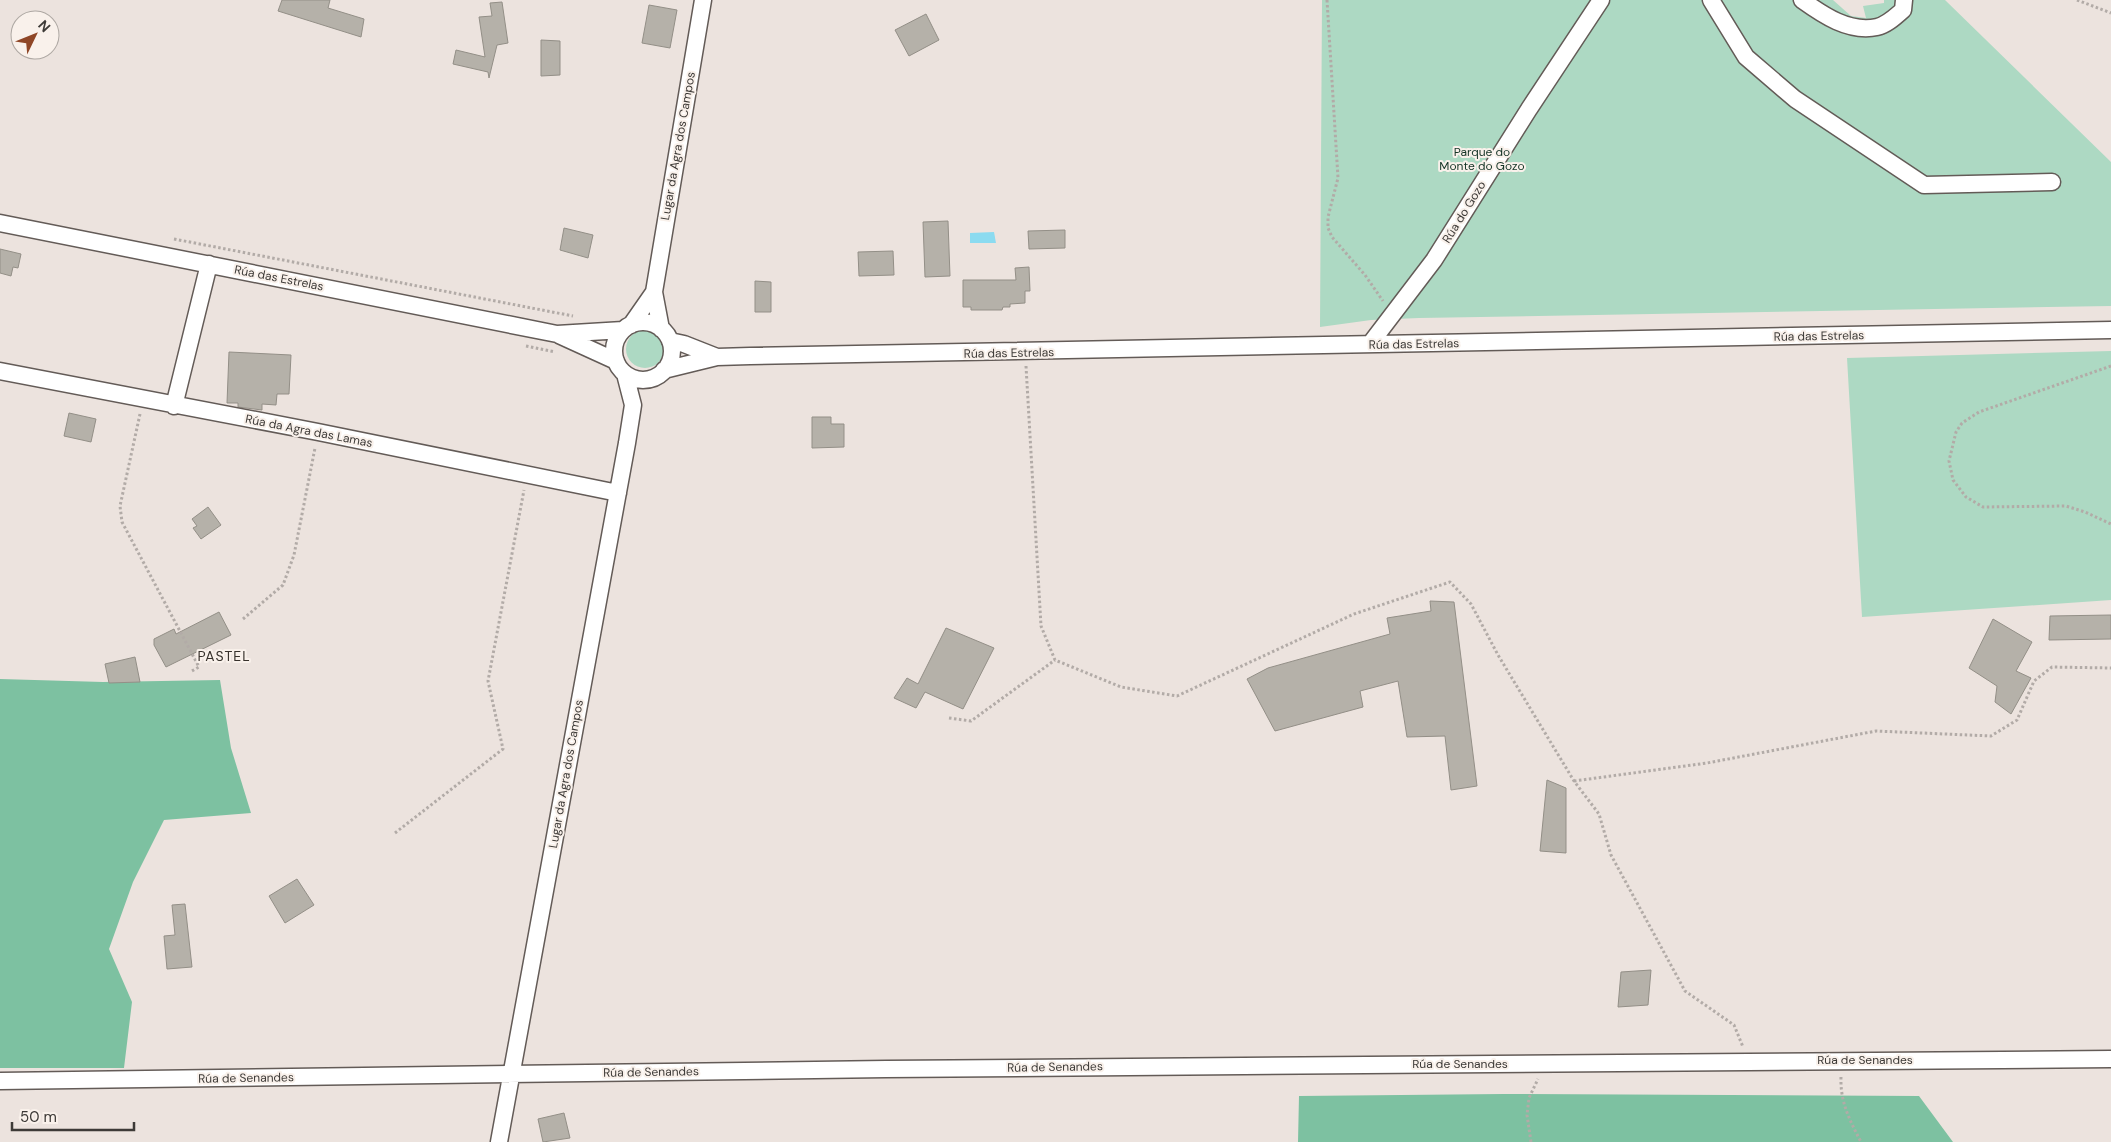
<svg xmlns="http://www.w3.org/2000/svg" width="2111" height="1142" viewBox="0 0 2111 1142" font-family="'DM Sans',sans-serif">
	<rect width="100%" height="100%" fill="#ece3de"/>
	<path fill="#add9c3" d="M1322,0H1833L1851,16L1866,18L1863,6L1884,3V0H1945L2111,162V306L1419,318L1371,320L1320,327Z
		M626 349a19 19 0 1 1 38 0a19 19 0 1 1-38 0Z
		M2111,351V600L1862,617L1847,358Z"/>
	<path fill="#7dc1a1" d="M0,679L103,682L220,680L231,748L251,813L164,820L133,882L109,949L132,1002L124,1068H0Z
		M1503,1094L1919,1096L1953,1142H1298L1299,1096Z"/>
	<path fill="#8bdbf0" d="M994,232L996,243H970V233Z"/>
	<path fill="#b5b1a9" stroke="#938f87" d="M282,0H330L328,8L364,19L361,37L278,11Z
		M502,2L508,43L497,45L489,78L488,72L453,64L456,50L485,57L479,17L492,16L490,3Z
		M649,5L677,10L670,48L642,43Z
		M926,14L939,40L909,56L895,30Z
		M541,40L560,41V75L541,76Z
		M948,221L950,276L925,277L923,222Z
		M564,228L593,235L588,258L560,250Z
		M1065,230V248L1029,249L1028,231Z
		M0,249L21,254L18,268L13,267L11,276L0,273Z
		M893,251L894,275L859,276L858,252Z
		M1029,267L1030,291H1025V303L1010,304V307H1003L1002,310H971V307H963V280H1016L1015,268Z
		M755,281L771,282V312H755Z
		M229,352L291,355L289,394H277L276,405L262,404V410L238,407V403H227Z
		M69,413L96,419L91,442L64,436Z
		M812,417H831V424H844V447L812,448Z
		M208,507L221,525L201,539L193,528L197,526L192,519Z
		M1430,601L1454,602L1477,786L1451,790L1445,736L1407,737L1398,681L1360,691L1363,707L1275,731L1247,679L1268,668L1390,634L1387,618L1431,611Z
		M219,612L231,635L166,667L154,645V639L174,629L176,634Z
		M2111,615V639L2049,640L2050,616Z
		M1993,619L2032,642L2016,671L2031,678L2011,714L1995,702L1997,686L1969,668Z
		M946,628L994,648L963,709L925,692L916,708L894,698L907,678L918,684Z
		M135,657L140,682L109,683L105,664Z
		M1547,780L1566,788V853L1540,851Z
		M297,879L314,905L285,923L269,896Z
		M185,904L192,967L167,969L164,936L175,935L172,905Z
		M1651,970L1648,1005L1618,1007L1621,972Z
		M564,1113L570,1138L543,1142L538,1119Z"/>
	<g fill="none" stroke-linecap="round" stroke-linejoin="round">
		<defs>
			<path id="minor" d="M1711,0L1746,57L1795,99L1924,185L2052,182
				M1802,0C1823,15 1849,33 1877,27C1887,25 1896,16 1903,10L1904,0
				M0,223L557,334L623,330
				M614 351a29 29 0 1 1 58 0a29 29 0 1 1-58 0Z
				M631,325L654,292
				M661,329L654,292L703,0
				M559,335L616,361
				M670,341L684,344L717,357
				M1370,344L1434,260L1529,109L1601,0
				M664,370L717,357L750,356L2111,330
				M0,371L318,432L618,493
				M174,406L209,264
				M0,1081L886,1069L2111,1059
				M499,1142L627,443L633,405L625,374"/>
		</defs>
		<use href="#minor" stroke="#635b57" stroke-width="19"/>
		<path stroke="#b2aba7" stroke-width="3" stroke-dasharray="2.5 2.5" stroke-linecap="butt" d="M1327,0L1338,178L1328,217V228L1332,237L1365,275L1383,301
			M2077,0L2111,13
			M174,239L573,316
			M526,346L555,352
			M1026,366L1041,626L1055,660L1121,687L1177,696L1354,614L1450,582L1471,604L1498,655L1574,781L1599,814L1611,855L1685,991L1734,1025L1743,1047
			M2111,366L1979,412L1962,423L1956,432L1949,461L1953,480L1966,497L1983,507L2066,506L2085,512L2111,524
			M140,414L120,506L122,522L199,667L190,672
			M243,619L283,585L294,555L315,448
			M949,718L971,721L1055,660
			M1574,781L1707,763L1876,731L1991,736L2017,720L2034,681L2052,667L2111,668
			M395,833L503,749L488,681L524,490
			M1841,1077C1840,1102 1850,1121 1861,1142
			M1531,1142L1527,1115L1529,1098L1538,1079"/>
		<use href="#minor" stroke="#fff" stroke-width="16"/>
	</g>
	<g text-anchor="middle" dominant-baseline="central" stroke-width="4" stroke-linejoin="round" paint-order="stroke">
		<g font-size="12" fill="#3d3a37" stroke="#f9f1eb">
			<text transform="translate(678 146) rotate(-80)">Lugar da Agra dos Campos</text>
			<text transform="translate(1464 212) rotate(-58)">Rúa do Gozo</text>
			<text transform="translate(279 278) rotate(11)">Rúa das Estrelas</text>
			<text transform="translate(1819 336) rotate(-1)">Rúa das Estrelas</text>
			<text transform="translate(1414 344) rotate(-1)">Rúa das Estrelas</text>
			<text transform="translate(1009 353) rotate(-1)">Rúa das Estrelas</text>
			<text transform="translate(309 431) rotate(11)">Rúa da Agra das Lamas</text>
			<text transform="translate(566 774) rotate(-80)">Lugar da Agra dos Campos</text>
			<text x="1865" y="1060">Rúa de Senandes</text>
			<text x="1460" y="1064">Rúa de Senandes</text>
			<text transform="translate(1055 1067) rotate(-1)">Rúa de Senandes</text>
			<text transform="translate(651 1072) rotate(-1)">Rúa de Senandes</text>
			<text transform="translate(246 1078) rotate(-1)">Rúa de Senandes</text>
		</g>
		<g font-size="12" fill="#133325" stroke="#f9f1eb">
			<text x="1482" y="152">Parque do<tspan x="1482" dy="14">Monte do Gozo</tspan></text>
		</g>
		<g font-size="14" letter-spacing="1" fill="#37312c" stroke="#f9f1eb">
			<text x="224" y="656">PASTEL</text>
		</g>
	</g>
	<g transform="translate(35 35) rotate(47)"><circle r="24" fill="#f9f1eb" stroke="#aea8a3"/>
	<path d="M0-4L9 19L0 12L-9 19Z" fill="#8f4626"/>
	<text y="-8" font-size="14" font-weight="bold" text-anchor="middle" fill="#3d3a37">N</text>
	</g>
	<path d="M12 1122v8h122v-8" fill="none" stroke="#3d3a37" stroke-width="2.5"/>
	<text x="20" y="1122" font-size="15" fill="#3d3a37" stroke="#f9f1eb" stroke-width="4" paint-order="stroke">50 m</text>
</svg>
